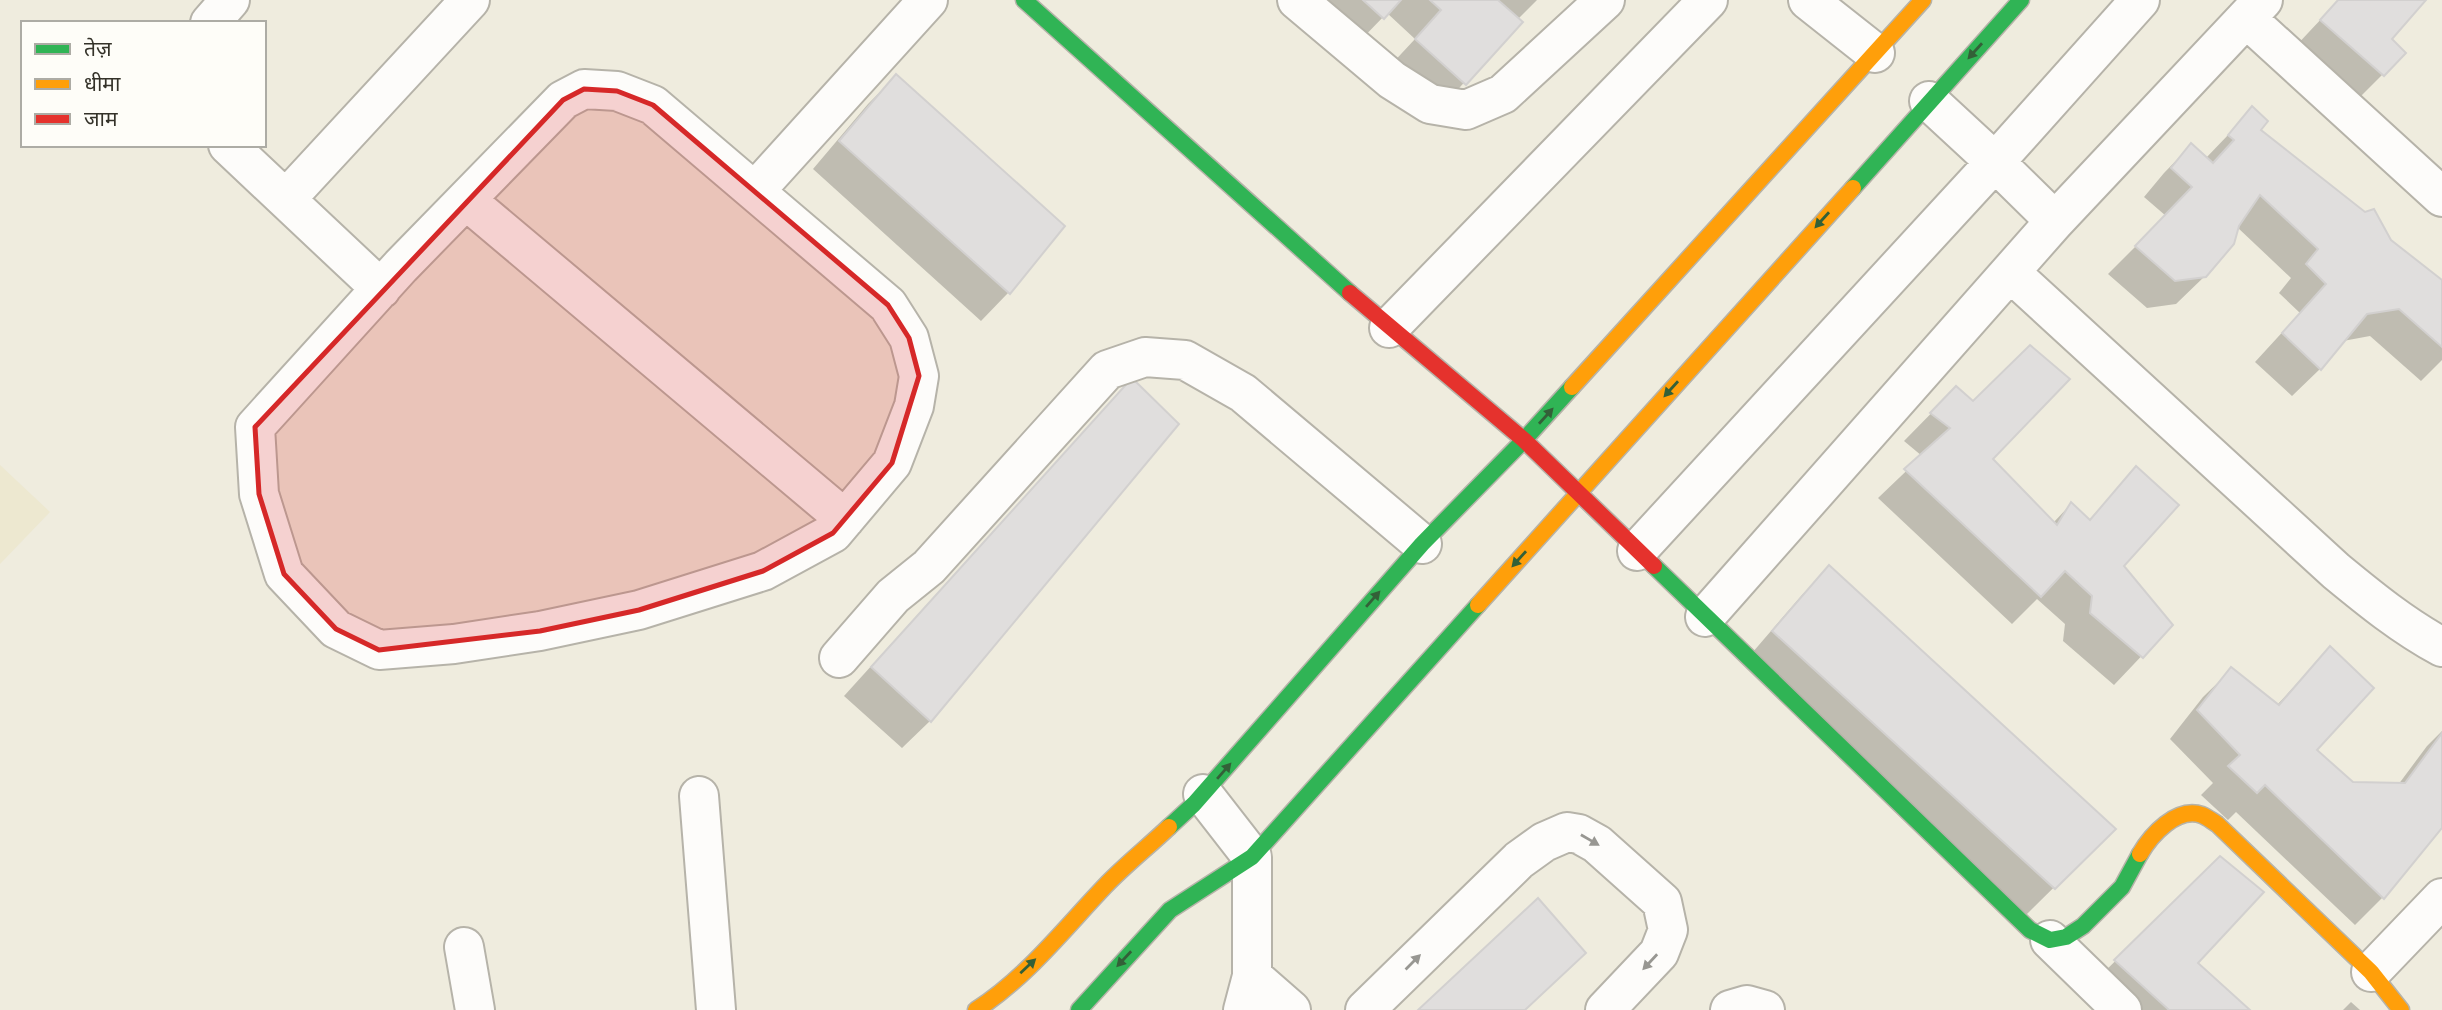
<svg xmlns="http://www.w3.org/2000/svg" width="2442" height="1010" viewBox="0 0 2442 1010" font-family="Commissioner,'Noto Sans Devanagari',sans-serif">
	<rect width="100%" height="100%" fill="#efecde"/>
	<path fill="#ede8d0" d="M0,465L50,512L0,564Z"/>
	<path fill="#0003" d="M1304,0H1537L1517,20L1520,22L1437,112L1388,68L1415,39L1387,13L1355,46Z
		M2339,0H2424L2389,39L2383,74L2355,102L2293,49Z
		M896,76L1062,226L1008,293L981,321L813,169L868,104Z
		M2253,109L2258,130L2389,241L2442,282V360L2421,381L2370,336L2343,341L2320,369L2292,396L2255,362L2300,313L2279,293L2291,278L2237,227L2205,276L2176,304L2147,308L2108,274L2166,216L2144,197L2164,173L2191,145L2205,159Z
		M1132,380L930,721L902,748L844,696L1105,408Z
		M1956,388L1991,459L2053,523L2071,504L2088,521L2136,469L2122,566L2171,625L2114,685L2063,641L2065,624L2037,599L2012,624L1878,498L1922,456L1904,441Z
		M1829,567L2113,829L2026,915L1746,660L1802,595Z
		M2330,648L2315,750L2352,784L2398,785L2427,746L2442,731V826L2383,897L2355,925L2236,812L2228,820L2201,795L2213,783L2170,739L2203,697L2231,670L2277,705Z
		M2220,858L2196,963L2247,1010H2124L2094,982Z
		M2351,1002L2360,1010H2343Z"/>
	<path fill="#e0dedd" stroke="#d2d0cf" stroke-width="2" d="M1363,0H1401L1384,19Z
		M1430,0H1498L1523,22L1466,85L1415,39L1441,10Z
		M2338,0H2426L2392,39L2406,53L2384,76L2320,20Z
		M896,74L1065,226L1010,294L839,141Z
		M2252,106L2268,121L2261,130L2365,212L2374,209L2391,240L2442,280V347L2399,309L2367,314L2321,370L2282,333L2326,284L2306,264L2318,249L2260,195L2239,226L2234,244L2206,277L2175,281L2135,246L2192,187L2171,168L2191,143L2213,163L2234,140L2228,135Z
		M2030,345L2070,379L1993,459L2057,525L2071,502L2090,520L2136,466L2179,505L2124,566L2173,625L2143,658L2090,613L2092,596L2065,571L2041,597L1904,469L1950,428L1930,413L1956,386L1973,401Z
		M1132,378L1179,424L931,722L871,667Z
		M1829,565L2116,829L2055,889L1772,631Z
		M2330,646L2374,688L2317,750L2353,782L2405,783L2442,733V828L2384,899L2265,785L2257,793L2228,766L2240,755L2197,710L2231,667L2279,705Z
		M2220,856L2264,892L2198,963L2250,1010H2169L2114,960Z
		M1538,898L1586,953L1525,1010H1418Z"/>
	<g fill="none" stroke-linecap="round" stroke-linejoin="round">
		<defs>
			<path id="street" d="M1297,0L1392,80L1430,104L1466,110L1503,94L1605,0
				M1808,0L1875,53
				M2246,18L2442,197
				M210,23L230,0
				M584,89L617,91L653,105L888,305L909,338L919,376L914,406L892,463L833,533L763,571L639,610L540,631L454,644L379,650L336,629L284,574L259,494L255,427L401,266L563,100Z
				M1929,101L1995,162L2055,221
				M228,145L381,289
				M755,191L928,0
				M286,199L470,0
				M466,200L845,519
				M2010,272L2336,571C2370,599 2403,626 2442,647
				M1389,328L1708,0
				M1637,551L1995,162L2140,0
				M1705,617L2055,221L2263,0
				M839,658L893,596L929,567L1107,370L1145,357L1185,360L1243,393L1422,544
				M1203,794L1252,857V976L1243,1010
				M699,796L716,1010
				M2050,940L2122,1010
				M464,947L475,1010
				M2371,972L2442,898
				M1252,976L1291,1010
				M1365,1010L1519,860L1544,842L1567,832L1579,834L1597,844L1662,902L1668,930L1659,953L1605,1010
				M1730,1010L1747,1005L1765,1010"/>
			<path id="fast" d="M1024,0L1350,293
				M1853,188L2021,0
				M1654,566L2030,930L2050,940L2066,937L2083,926L2122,887L2140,854
				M1169,827L1194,804L1422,544L1524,440L1572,387
				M1079,1010L1170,910L1252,857L1478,605"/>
			<path id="slow" d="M1572,387L1923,0
				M1478,605L1853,188
				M2140,854C2151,835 2177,806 2202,815C2207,817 2212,821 2217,824L2371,972L2401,1010
				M976,1010C1026,978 1064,929 1105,886C1125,865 1148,847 1169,827"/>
			<path id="jam" d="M1350,293L1524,440L1654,566"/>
		</defs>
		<use href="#street" stroke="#b6b3a9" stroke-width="42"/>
		<use href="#fast" stroke="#b6b3a9" stroke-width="19"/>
		<use href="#slow" stroke="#b6b3a9" stroke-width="19"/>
		<use href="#jam" stroke="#b6b3a9" stroke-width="19"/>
		<use href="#street" stroke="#fdfcfa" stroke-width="38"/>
		<use href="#fast" stroke="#30b455" stroke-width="16"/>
		<use href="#slow" stroke="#ff9f0a" stroke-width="16"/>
		<use href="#jam" stroke="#e5322d" stroke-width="16"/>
	</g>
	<defs><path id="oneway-solid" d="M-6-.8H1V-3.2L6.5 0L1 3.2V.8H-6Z" transform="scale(1.75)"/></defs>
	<g fill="#336038">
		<use href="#oneway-solid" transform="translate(1975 51) rotate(132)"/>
		<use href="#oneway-solid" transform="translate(1822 220) rotate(132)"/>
		<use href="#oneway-solid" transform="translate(1671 389) rotate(132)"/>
		<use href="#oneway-solid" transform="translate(1546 416) rotate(-48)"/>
		<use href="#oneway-solid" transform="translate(1519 559) rotate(132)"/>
		<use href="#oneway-solid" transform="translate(1373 599) rotate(-49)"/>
		<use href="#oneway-solid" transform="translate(1224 771) rotate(-49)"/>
		<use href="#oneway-solid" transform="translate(1124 959) rotate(133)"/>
		<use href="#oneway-solid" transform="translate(1028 966) rotate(-43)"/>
	</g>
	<g fill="#989792">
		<use href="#oneway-solid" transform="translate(1590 840) rotate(30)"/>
		<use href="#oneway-solid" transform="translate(1413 962) rotate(-45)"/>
		<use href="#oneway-solid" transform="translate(1650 962) rotate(133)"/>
	</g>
	<path fill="#d62828" fill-opacity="0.2" stroke="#d62828" stroke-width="5" stroke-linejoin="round" d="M584,89L617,91L653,105L888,305L909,338L919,376L892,463L833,533L763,571L639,610L540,631L379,650L336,629L284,574L259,494L255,427L563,100Z"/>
	<rect x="21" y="21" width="245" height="126" fill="#fefdf8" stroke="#adaca5" stroke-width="2"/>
	<rect x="35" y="44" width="35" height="10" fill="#30b455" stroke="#adaca5" stroke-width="2"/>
	<text x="84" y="56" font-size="21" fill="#343229">तेज़</text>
	<rect x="35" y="79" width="35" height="10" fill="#ff9f0a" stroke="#adaca5" stroke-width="2"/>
	<text x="84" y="91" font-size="21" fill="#343229">धीमा</text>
	<rect x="35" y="114" width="35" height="10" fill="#e5322d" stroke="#adaca5" stroke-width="2"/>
	<text x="84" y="126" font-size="21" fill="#343229">जाम</text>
</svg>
